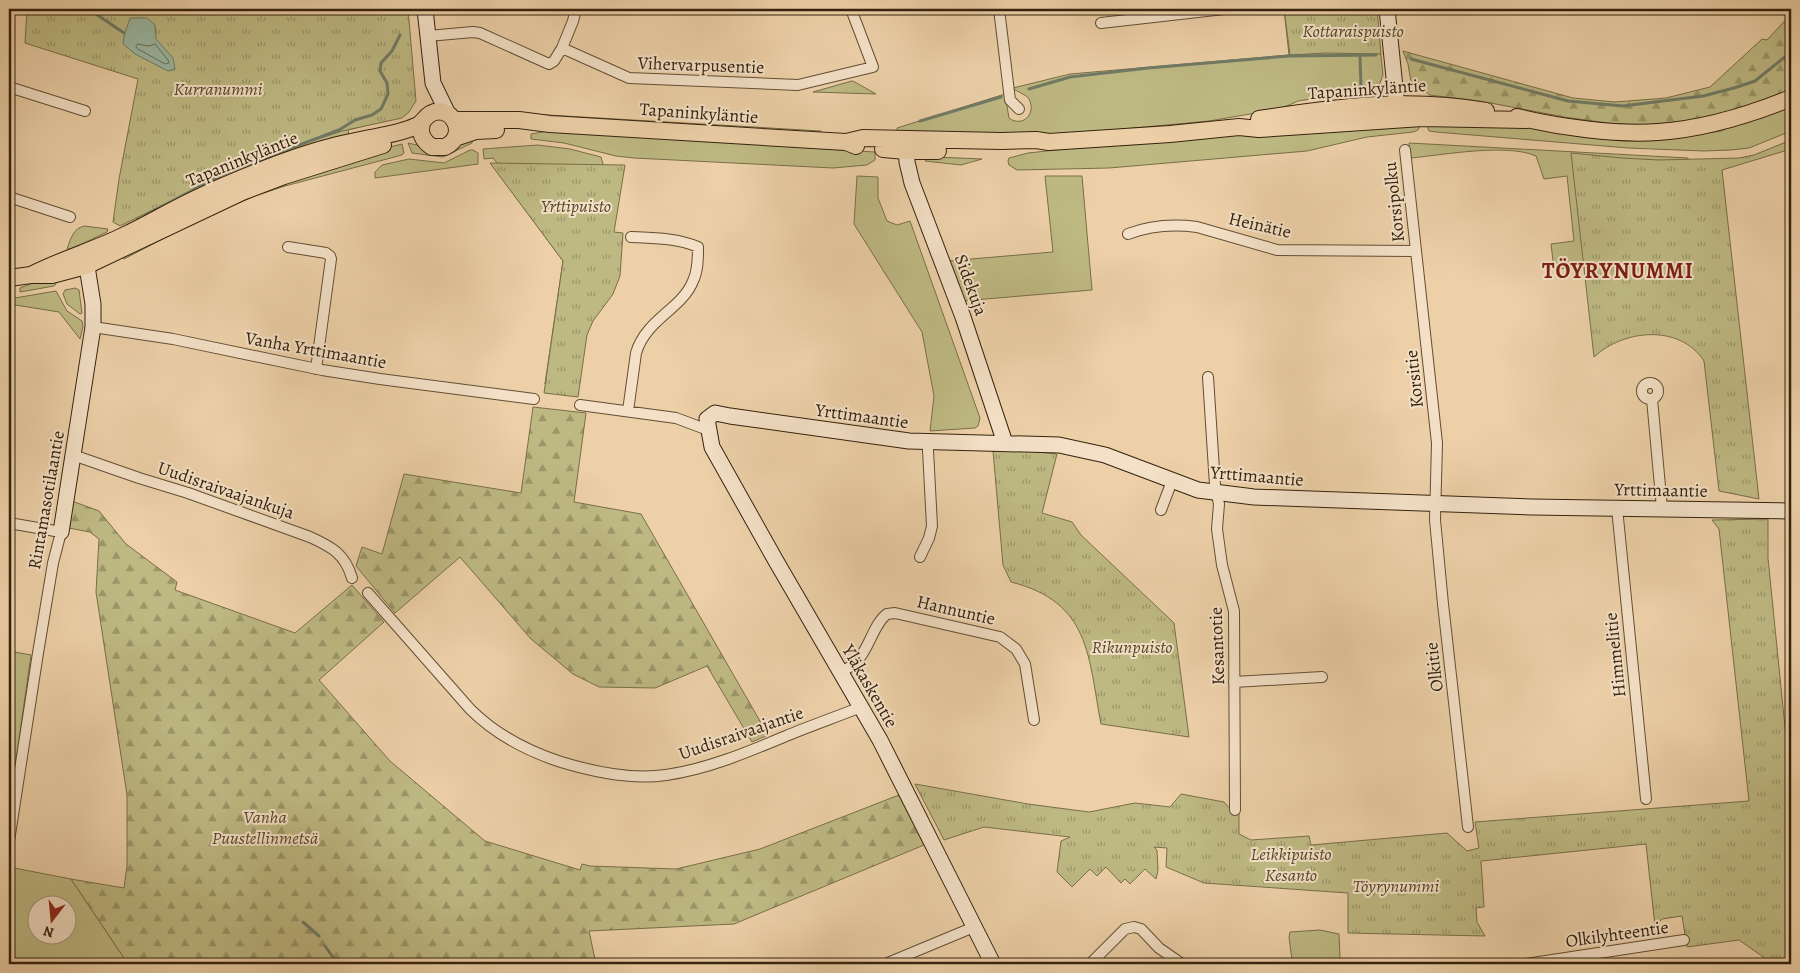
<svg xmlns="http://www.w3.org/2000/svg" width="1800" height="973" viewBox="0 0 1800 973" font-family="Alegreya,serif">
	<defs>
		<pattern id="forest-firs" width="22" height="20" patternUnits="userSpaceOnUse" patternTransform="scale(1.25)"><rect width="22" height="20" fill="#beb983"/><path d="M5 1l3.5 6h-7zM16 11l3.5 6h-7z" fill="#9b966a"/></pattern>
		<pattern id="park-tufts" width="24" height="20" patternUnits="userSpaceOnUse" patternTransform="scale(1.25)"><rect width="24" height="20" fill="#beb983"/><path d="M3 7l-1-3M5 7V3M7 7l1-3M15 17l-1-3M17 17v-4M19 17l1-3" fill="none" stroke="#9b966a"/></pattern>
	</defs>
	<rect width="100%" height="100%" fill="#edd0a8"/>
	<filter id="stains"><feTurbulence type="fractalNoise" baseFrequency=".004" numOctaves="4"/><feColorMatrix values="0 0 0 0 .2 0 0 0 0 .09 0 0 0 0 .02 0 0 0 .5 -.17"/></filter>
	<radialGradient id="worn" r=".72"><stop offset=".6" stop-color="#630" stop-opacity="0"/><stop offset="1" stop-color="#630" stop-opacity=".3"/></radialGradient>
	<path fill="#beb983" stroke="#796e48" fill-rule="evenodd" d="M1284,9L1370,39L1380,46L1383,75L1378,88L1373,90L1298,101L1280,109L1209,121L1091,132L1000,136L898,135L897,128L1005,94L1009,118C1022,128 1037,114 1029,99C1026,94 1018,93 1013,88L1070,74L1289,55Z
		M853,81L876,94L813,92L852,81Z
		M1791,105V131L1749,148L1731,150L1704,151L1628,148L1436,132L1429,131L1427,126L1460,121L1660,139L1721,131L1736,124Z
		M531,114L821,131V135L531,117Z
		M384,121L348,130L349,135L132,227L138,217L145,208L278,144Z
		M1420,126L1418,130L1413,132L1367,137L1307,151L1109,168L1017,170L1009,165L1008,161L1009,158L1028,153L1065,149L1270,131Z
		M548,131L875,152V160L867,165L833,168L634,158L616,156L564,143L531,139V134Z
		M473,138L472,143L443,157L412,153L408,143L421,146L456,147Z
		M1409,143L1688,158V173L1586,223L1584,267L1554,269L1551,244L1574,241L1567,176L1544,179L1536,156C1507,143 1443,155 1411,158Z
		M402,144L404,153L402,155L285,186L255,196L207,216L124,259L121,253L215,208L373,151Z
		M538,145L570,149L601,157L603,164L545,384L563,261L494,168L497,163L493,158L484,159L483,149Z
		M470,150H473L478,153V164L375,178V172L382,165L409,159L444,163Z
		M935,157L982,159L961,165L925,161L927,158Z
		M857,176L878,177V198L887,221L897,225L910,221L980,418L978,426L975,428L930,431L934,396L922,332L854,224Z
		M1045,176H1082L1092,290L962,301L948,261L1053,252Z
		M84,226L108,229L107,232L71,249H67C71,238 73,229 84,226Z
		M55,278L56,284L54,286L20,292V288L38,281Z
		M75,288L79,290L82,313L80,314L67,304L63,294L65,290Z
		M56,291L67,311L82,321L83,326L80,339L59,312L9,304V299Z
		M9,651L31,655L9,810Z
		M9,867L71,879L128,964H9ZM38,906H68V936H38Z
		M1320,930L1339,934L1340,958L1335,961L1292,960L1289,937L1290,932Z"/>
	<path fill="url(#forest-firs)" stroke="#796e48" d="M1791,14V89L1714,119L1657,125L1615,124L1564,117L1480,101L1429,95L1418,82H1411L1408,64L1403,51L1573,98L1615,102L1666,98L1710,87L1762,39L1767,40Z
		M533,407L586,413L574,502L641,514L768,735L752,742L707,666L655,688L599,687L573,674L531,639L460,557L395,613L356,566L362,547L382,554L404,474L521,493Z
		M72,501L99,511L126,544L177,582L175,590L295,633L352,585L384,622L319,680L390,761L485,841L580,870L582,864L590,866L676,869L760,849L899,795L924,845L734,924L589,931L596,964H128L71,879L124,888L127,866V795L96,592L99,539L90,532L69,528Z"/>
	<path fill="url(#park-tufts)" stroke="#796e48" d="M27,9H408L416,101L409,112L402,118L342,131L259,158L120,226L113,222L119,179L138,79L25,43Z
		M1284,9H1377L1381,54L1326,53L1290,55Z
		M1791,140V149L1722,170L1759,499L1719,491L1704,361C1680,324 1624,329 1594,357L1571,153L1622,158L1659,160L1739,158L1754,155Z
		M490,163L625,165L614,232L623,233L620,276L613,294L593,321L587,335L578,397L544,393L563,261Z
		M993,451H1028L1057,454L1042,513L1072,522L1081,535L1174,623L1189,737L1101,724C1088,655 1090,602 1011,582L1003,565Z
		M1768,519V558L1791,787V964H1769V961L1739,940L1687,947L1682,916L1662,919L1655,926L1646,844L1481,861L1484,907L1476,908L1477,922L1485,936L1348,933V893L1204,883L1166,867L1167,848L1154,847L1157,850L1158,870L1156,879L1145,869L1130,884L1125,879L1121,883L1106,867L1097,876L1090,869L1072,887L1057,872L1061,841L1070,837L984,827L944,840L915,784L1028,804L1089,812L1135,803L1170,807L1181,794L1224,802L1232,811H1239V834L1251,840L1309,836L1311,845L1447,833L1467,851L1479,848L1475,822L1749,801L1719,529L1712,520Z"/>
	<path fill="#9ab7a2" stroke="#717b66" d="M130,18H147L155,25L156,39L173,58L175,69L168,71L135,54L123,44L124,36Z"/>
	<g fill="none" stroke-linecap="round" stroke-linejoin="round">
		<path stroke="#676c58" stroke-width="1" d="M138,44L148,46L155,44L168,60L169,63L165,64L138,49L136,47Z"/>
		<path stroke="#717b66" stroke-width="3" d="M83,9L96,14L124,33
			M1360,57L1361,86
			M1411,59L1568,101L1623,106L1703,96L1734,88L1755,81L1791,52
			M1029,89L1070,77L1148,68L1289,56L1376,55
			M920,121L1001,97
			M146,215L225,173L339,130L355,120L372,115L381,109L388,94L387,83L380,71L381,63L392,51L400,35
			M9,885L11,870
			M303,922L319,936
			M325,946L337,963
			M321,964L327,960"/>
		<defs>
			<path id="street" d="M999,9L1010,100L1019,109
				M1101,23L1224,9
				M428,36L473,32L480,33L549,64L554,61L562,48L629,78L798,85L873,67L851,9
				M562,48L573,21L576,9
				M9,87L85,111
				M1405,150L1437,443L1435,520L1443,604L1468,827
				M9,197L70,217
				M1128,234C1149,226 1174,224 1197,227L1277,250L1416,251
				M288,247L326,253L330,256L331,259L316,369
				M93,327L173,339L322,370L380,379L534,399
				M1208,377L1215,485L1219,504L1217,529L1222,565L1234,611L1235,810
				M1642 391a8 8 0 1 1 16 0a8 8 0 1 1-16 0Z
				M1652,399L1662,508
				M580,405L676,418L708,430
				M628,411L636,353C646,319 682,309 693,281C698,271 698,258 698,247C677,238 654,238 631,237
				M73,455L139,478L188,493L310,537C332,547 345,554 352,578
				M1617,508L1646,799
				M1161,510L1172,481
				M9,523L61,532L53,563L38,653L9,841
				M920,557L929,538L932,526L928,450L929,443
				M368,593L470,709C495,734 527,751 561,762C594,772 632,780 666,775C708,769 748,752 786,736C810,726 836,717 861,707
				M841,672C846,669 853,666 857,661C869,649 874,623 887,614L895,613L1000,637L1016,649L1025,664L1034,720
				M1234,682L1322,677
				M885,964L974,927
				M1090,964L1125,929L1134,927L1141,929L1159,948L1182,964
				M1526,964L1684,940"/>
			<path id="secondary" d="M425,9L433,83L448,114
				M1387,9L1398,117
				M906,140L907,162L912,183L963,317L1005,443
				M61,532L93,327V304L85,254
				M993,964L880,740L776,561L712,447L707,419L715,413L730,416L909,441L1059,445L1105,455L1198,490L1254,497L1532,507L1791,511"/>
			<path id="primary" d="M1517,117C1559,127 1615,135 1658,132C1703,129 1749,115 1791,98
				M1259,119C1337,107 1407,97 1486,111
				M454,120H519L550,124L846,142L856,146
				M455,138L476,131L496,130
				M846,142L863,138L1001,141L1036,140L1049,142L1170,134L1239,127L1259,129L1422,118L1527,120
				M883,149L906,151H938
				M31,275C62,259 95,250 125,235C148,224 170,211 193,200C221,186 251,174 280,163C306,153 334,145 360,140C379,136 399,134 416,126C422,124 424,118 430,114C451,102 470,135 445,147H432C423,141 419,134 422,123
				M9,278L31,275H52L86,266L242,192L284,176L383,145"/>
		</defs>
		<use href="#street" stroke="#624e34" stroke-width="12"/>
		<use href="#secondary" stroke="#34220d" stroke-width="17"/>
		<use href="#primary" stroke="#34220d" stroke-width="18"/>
		<use href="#street" stroke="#f3e0c6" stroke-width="10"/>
		<use href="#secondary" stroke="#f3e0c6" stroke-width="15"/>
		<use href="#primary" stroke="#edd0a8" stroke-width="16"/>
	</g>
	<g text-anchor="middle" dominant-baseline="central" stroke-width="4" stroke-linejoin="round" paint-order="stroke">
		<g font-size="18" font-style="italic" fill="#56482a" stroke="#f3e0c6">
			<text x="1353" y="31">Kottaraispuisto</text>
			<text x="218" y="89">Kurranummi</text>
			<text x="576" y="206">Yrttipuisto</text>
			<text x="1132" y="647">Rikunpuisto</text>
			<text x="265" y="817">Vanha<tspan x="265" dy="21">Puustellinmetsä</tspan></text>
			<text x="1291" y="854">Leikkipuisto<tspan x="1291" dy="21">Kesanto</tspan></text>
			<text x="1396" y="886">Töyrynummi</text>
		</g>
		<g font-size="18" fill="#34220d" stroke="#f3e0c6">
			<text transform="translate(701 65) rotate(2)">Vihervarpusentie</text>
			<text transform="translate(1367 89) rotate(-4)">Tapaninkyläntie</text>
			<text transform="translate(699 113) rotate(4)">Tapaninkyläntie</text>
			<text transform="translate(242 159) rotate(-22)">Tapaninkyläntie</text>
			<text transform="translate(1394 202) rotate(-96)">Korsipolku</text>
			<text transform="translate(1260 225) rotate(13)">Heinätie</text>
			<text transform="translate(971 285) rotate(70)">Sidekuja</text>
			<text transform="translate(316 350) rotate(10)">Vanha Yrttimaantie</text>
			<text transform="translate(1414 379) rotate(-96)">Korsitie</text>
			<text transform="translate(862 416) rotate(8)">Yrttimaantie</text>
			<text transform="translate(1257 476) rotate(5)">Yrttimaantie</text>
			<text transform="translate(226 490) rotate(19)">Uudisraivaajankuja</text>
			<text transform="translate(1661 490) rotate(1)">Yrttimaantie</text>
			<text transform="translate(46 500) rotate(-80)">Rintamasotilaantie</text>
			<text transform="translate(956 610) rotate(13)">Hannuntie</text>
			<text transform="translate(1217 646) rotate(-92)">Kesantotie</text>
			<text transform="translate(1615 655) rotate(-96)">Himmelitie</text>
			<text transform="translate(1434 667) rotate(-97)">Olkitie</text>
			<text transform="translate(870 686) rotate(60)">Yläkaskentie</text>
			<text transform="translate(741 733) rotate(-19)">Uudisraivaajantie</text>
			<text transform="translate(1617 934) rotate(-8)">Olkilyhteentie</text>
		</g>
		<g font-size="22" font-weight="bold" letter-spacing="1" fill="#7a1f14" stroke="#f3e0c6">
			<text x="1618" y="271">TÖYRYNUMMI</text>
		</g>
	</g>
	<rect width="1800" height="973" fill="none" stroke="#edd0a8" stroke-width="30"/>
	<rect x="10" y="10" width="1780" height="953" fill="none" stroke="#34220d" stroke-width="2.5"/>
	<rect x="15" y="15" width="1770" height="943" fill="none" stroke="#34220d"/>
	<g transform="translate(52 920) rotate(196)"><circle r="24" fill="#f3e0c6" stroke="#a7947c"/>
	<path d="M0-4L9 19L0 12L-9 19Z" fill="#8f2418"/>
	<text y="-8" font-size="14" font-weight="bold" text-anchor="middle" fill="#34220d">N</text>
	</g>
	<rect width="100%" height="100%" filter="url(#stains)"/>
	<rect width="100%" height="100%" fill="url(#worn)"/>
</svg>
